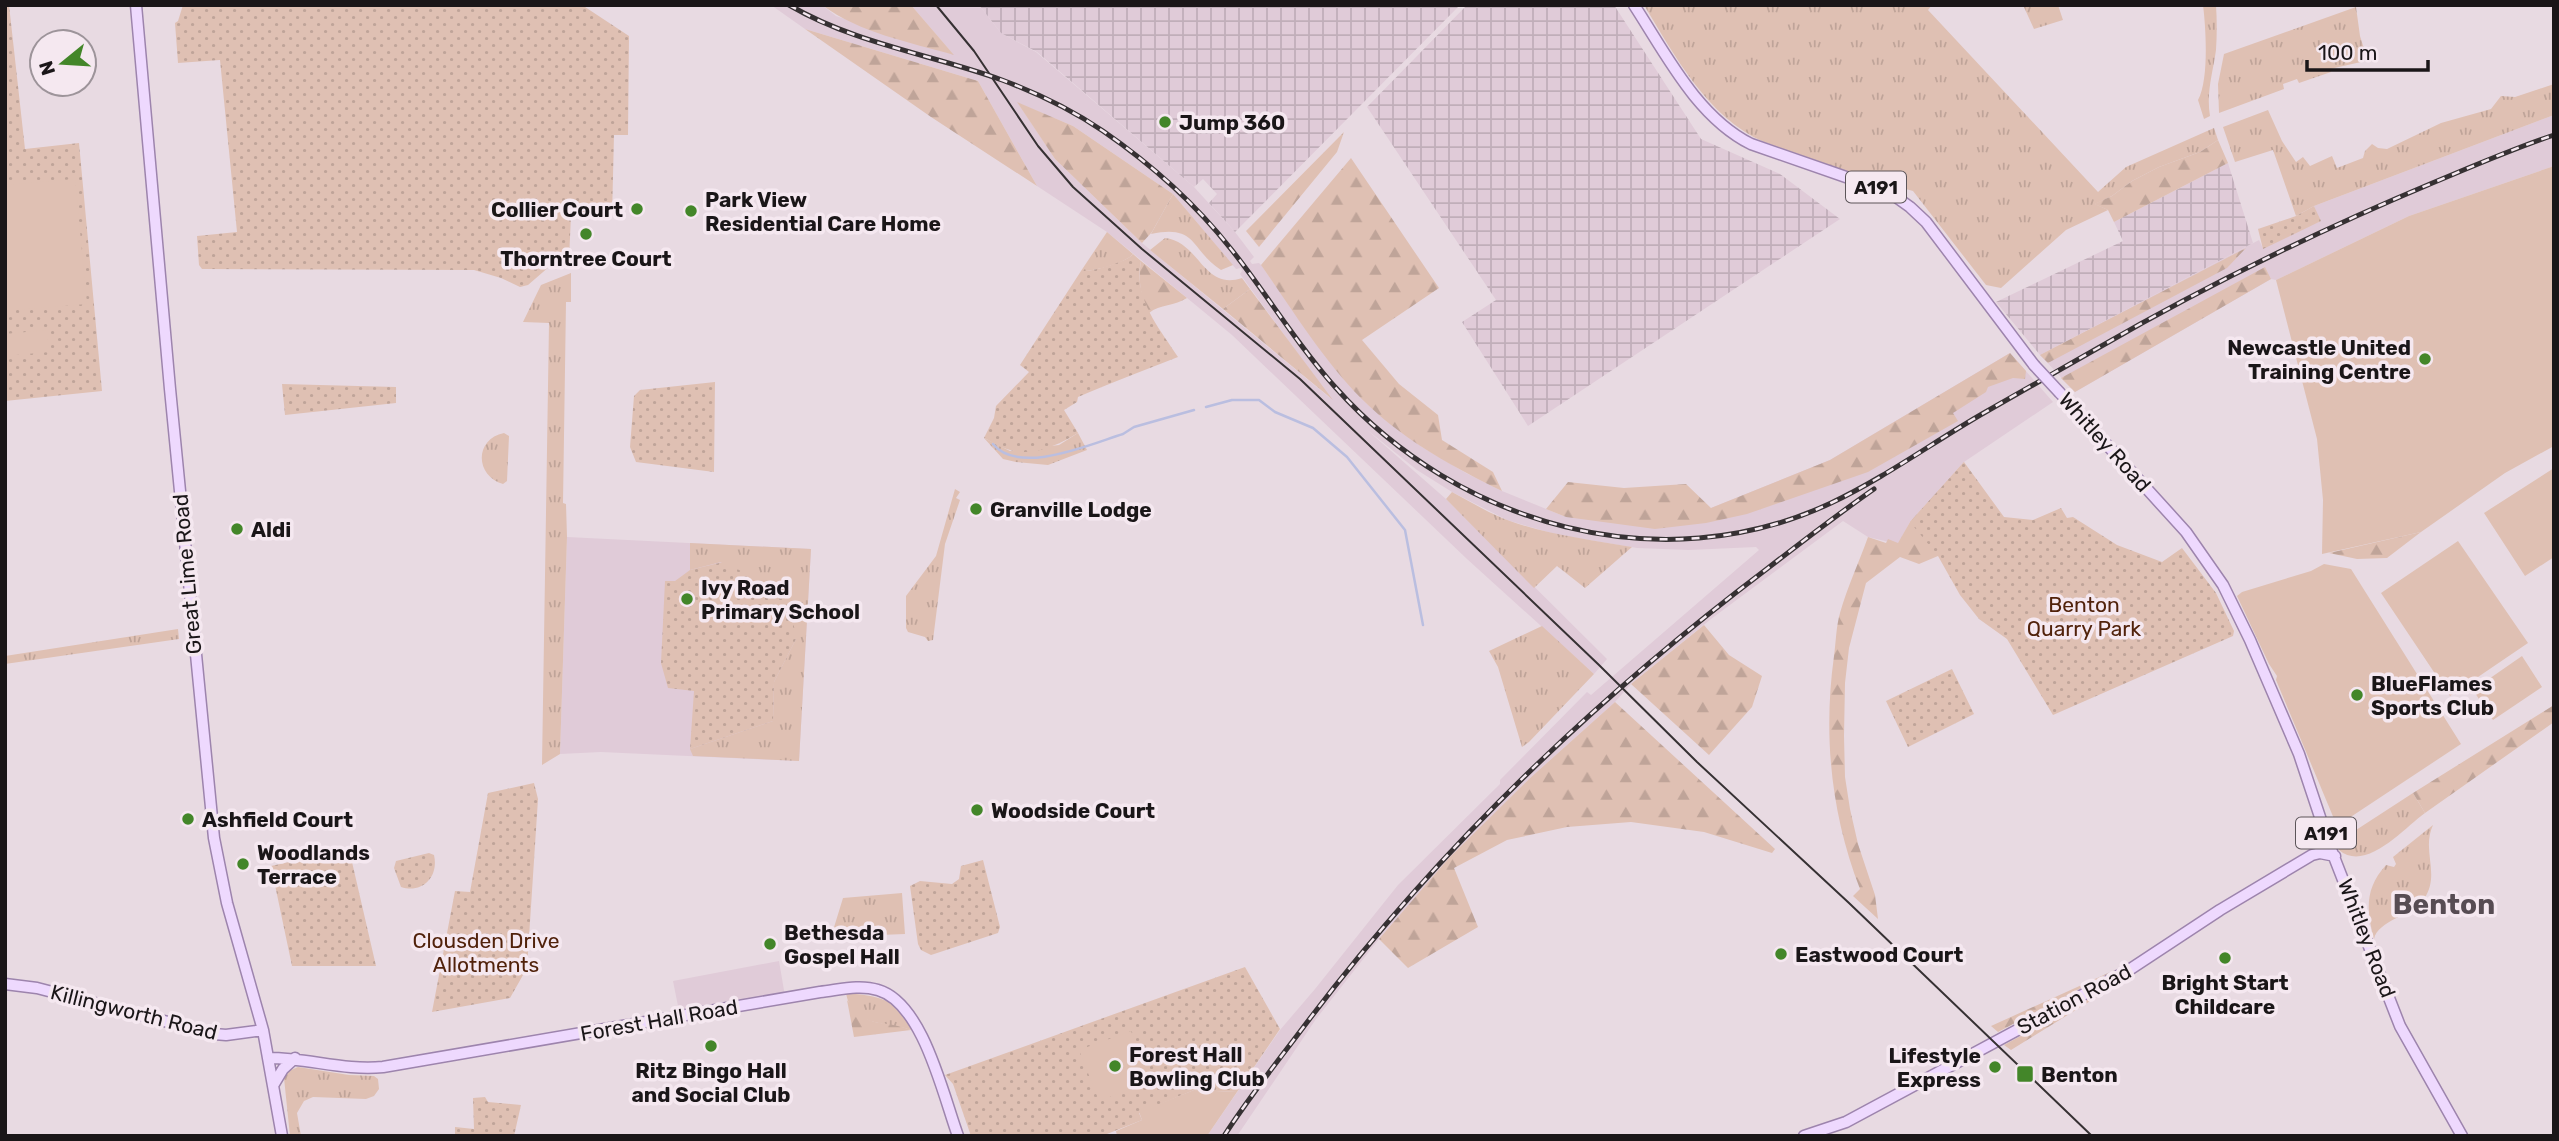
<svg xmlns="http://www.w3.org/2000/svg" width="2559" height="1141" viewBox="0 0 2559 1141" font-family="Rubik,sans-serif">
	<defs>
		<pattern id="industrial-grid" width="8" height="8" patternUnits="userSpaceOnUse" patternTransform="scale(1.75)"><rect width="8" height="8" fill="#e0cbd8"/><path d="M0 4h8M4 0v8" fill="none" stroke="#c0aeb9"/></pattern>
		<pattern id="grass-tufts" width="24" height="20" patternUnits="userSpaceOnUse" patternTransform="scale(1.75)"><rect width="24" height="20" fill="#dfc0b3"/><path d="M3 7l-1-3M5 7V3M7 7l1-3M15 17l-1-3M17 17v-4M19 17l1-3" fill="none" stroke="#bfa499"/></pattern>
		<pattern id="forest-firs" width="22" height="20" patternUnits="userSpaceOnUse" patternTransform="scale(1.75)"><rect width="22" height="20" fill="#dfc0b3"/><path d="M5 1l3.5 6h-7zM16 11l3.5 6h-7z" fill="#bfa499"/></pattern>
		<pattern id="park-dots" width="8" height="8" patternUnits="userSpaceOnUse" patternTransform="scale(1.75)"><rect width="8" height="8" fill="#dfc0b3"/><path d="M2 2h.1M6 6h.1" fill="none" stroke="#bfa499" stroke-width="1.8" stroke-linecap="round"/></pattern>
	</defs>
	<rect width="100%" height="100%" fill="#e8dae2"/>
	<path fill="#e0cbd8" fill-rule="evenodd" d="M771,5H822L836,16L953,54L911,5H979L1001,33L1036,52L1194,187L1235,232L1254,257L1250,261L1252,264L1259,263L1261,265L1317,345L1367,404L1422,447L1466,473L1502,491L1566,517L1711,508L1830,460L2010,353L2053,402L1964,462L1910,522L1898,544L1868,537L1843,521L1711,619L1631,684L1615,702L1529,779L1449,859L1379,939L1316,1019L1237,1136H1207L1280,1030L1315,989L1398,885L1500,784V780L1587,692L1591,695L1759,550L1756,547L1689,550L1637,548L1558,535L1527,526L1507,520L1452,492L1417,470L1366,429L1446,499L1607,659L1594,674L1467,559L1232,335L1107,232L1037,186L978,81L805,29ZM1018,103L1073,126L1173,194L1236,269L1241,268L1242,271L1240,274L1330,398L1142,243L1055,159Z
		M2554,115V166L2409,216L2276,280L2271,279L2075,392L2040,355L2259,240L2263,248L2320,221L2314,206Z
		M567,537L811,549L799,761L601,752L560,754Z
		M779,961L786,1002L681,1021L673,981Z"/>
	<path fill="url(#industrial-grid)" d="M979,5H1460L1235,232L1209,203L1217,194L1203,179L1194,187L1037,52L1001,33Z
		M1467,5H1614L1701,139L1780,174L1840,219L1528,426L1462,322L1496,300L1367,107Z
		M2228,163L2253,243L2040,355L1996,302L2123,241L2114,222Z"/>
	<path fill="url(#grass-tufts)" d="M1644,5H1932L1928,10L2098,192L2126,167L2214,128L2218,140L2200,152L2159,167L2132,181L2112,196L2095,204L2108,210L2066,230L2001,288L1986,285L1913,191L1869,179L1764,142C1707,117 1675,56 1644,5Z
		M2023,5H2058L2063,20L2034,29Z
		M2203,5H2216C2217,20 2217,35 2216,50C2213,72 2206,93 2210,116L2204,119L2198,100C2209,80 2206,29 2203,5Z
		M2356,7L2360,36L2366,55L2361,62L2330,69L2331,72L2299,83L2297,79L2283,84L2284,89L2219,113L2218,84L2224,54Z
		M2554,84V115L2314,206L2296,216L2273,150L2235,162L2223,127L2268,110L2282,141L2296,162L2303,157L2310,166L2332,156L2337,168L2363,158L2365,151L2372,144L2378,148L2387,149L2441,123L2491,109L2501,96L2515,97Z
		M1173,194L1233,265L1221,270C1190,250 1198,224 1151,234Z
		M1107,232L1133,254C1126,263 1092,272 1081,271Z
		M1165,238C1200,242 1203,291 1242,278L1250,289L1223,309L1150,250Z
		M571,273V302H566L563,503L566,504L567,537L560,754L542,765L549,323L523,322L541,285Z
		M504,433L509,436L507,481L503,484C475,476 474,439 504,433Z
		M1078,433L1087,450L1048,465L1016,462L1003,459L984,438L1010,451L1059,445Z
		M955,489L960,492L956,498L960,500L945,544L933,640L928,641L925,637L908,632L906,628V596L936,556Z
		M1452,492C1471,502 1490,514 1510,521C1549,535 1591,540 1632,547L1585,588L1557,566L1534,588L1446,499Z
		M690,543L811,549L799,761L693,756L690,749L773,721L774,682L796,639L721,562L690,570Z
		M1542,626L1594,674L1529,742L1522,747L1498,667L1489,651Z
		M178,629L179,639L5,664V656Z
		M2413,793L2425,813C2404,828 2366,873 2339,850L2336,843Z
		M2433,825C2421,851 2441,874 2424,899C2412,916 2378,920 2374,939C2366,910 2365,888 2386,865L2394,867L2396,864L2393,857Z
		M902,893L905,934L831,937L843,898Z
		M846,993C871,995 905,999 911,1030C886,1021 852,1028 846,993Z
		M298,1067L349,1075L374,1076L378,1079L379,1089L374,1096L366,1099L313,1097L304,1101L297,1113L301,1136H290L284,1078L289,1071Z"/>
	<path fill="url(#forest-firs)" d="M822,5H911L954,55C909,42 860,33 822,5Z
		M805,29L978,81L1037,186L931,117Z
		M1017,102L1073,126L1173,194L1152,232L1142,243L1055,159Z
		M1344,132L1337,152L1259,247L1246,231Z
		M2218,140L2228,163L2114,222L2108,210L2094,204L2112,196L2132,181L2159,167L2200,152Z
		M1351,158L1439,288L1362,340L1399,384L1438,415L1442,440L1493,472L1502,491C1455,468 1407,442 1368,405C1326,365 1294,312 1261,265Z
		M2246,248L2227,268L2048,363L2040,355Z
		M1141,261L1187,298C1175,306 1160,304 1149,313C1140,298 1138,277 1141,261Z
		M2265,267L2271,279L2075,392L2061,378Z
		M1250,289L1333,400L1223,309Z
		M2010,353L2026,371L2025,379L2013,378L1988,387L1986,392L1953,413L1958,421L1868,472L1747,514L1706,523L1655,529L1566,517L1546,509L1568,482L1624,488L1686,484L1711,508L1830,460Z
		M1964,462L1938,556L1919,564L1900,557L1866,583L1849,648L1845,683L1844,736L1845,777L1850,809L1858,844L1875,895L1878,919L1853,896L1860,889C1831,814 1823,735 1834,656C1836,642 1836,627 1840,613C1847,588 1859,562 1868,537L1886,543L1888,539L1898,543L1910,522Z
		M2421,532L2387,558L2357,559L2329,553Z
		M1704,625L1729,655L1762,676L1752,707L1709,755L1631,684Z
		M1615,702L1775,849L1772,853L1704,832L1631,822L1567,827L1507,840L1454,868L1478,927L1408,968L1379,939L1449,858L1529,779Z
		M2554,705V722L2425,813L2413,793Z
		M2117,969L1998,1032L1991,1026Z
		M2126,979L2011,1050L2004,1045Z
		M847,1000C870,1031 880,1018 911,1030L854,1037Z"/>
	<path fill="url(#park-dots)" d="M5,5H9L25,149L79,143L102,391L5,401Z
		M183,5H582L629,36L628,135H614L612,217L571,215L569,260L550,266L528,285L520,287L501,278L474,270L202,269L199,265L197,236L237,232L220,60L178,63L175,23L178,21Z
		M2314,206L2321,221L2263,249L2258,229L2296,216Z
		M1133,254L1141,261C1133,298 1159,328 1178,357C1144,370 1109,384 1078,397L1077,402L1064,410L1078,433C1059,445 1032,457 1010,450C1001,448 992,442 984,438L994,418L996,406L1029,372L1020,365L1081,271C1091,272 1127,262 1133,254Z
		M715,382L714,472L636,462L630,447L634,396L640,390Z
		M282,384L396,387V403L285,415Z
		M1964,462L2004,517L2033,520L2061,508L2067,518L2073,517L2117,545L2162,562L2182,548L2216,593L2234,631L2233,636L2053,715L2007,639L1979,619L1960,595L1938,556L1910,522Z
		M723,562L789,595L796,639L774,682L773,721L690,749L694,691L668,688L661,663L665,581H675L690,570Z
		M1952,669L1974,714L1908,747L1886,701Z
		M534,783L538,799L527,968L510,998L432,1012L455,891L470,892L488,793Z
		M349,849L376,966H292L271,866Z
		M429,853L434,855C439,876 423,894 401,887L394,868L396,861Z
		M983,860L1000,927L998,933L931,955L921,950L918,944L910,886L920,881L952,884L959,879L961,866Z
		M1245,967L1280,1029L1237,1092L1194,1090L1139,1113L1142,1120L1102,1136H971L953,1084L945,1075Z
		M485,1097L488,1102L521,1105L514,1136H455V1127L474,1129L473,1098Z"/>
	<path fill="#dfc0b3" d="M2554,166V446L2505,473L2421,532L2322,554L2323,500L2317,439L2276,280L2409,216Z
		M75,179L87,304L5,311V185Z
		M47,330L49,352L5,356V334Z
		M2554,468V557L2525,576L2484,513Z
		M2458,541L2528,643L2450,696L2381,593Z
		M2324,564L2351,569L2461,744L2337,826L2276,680L2277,676L2269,664L2237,596L2242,592L2311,571Z
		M2522,656L2542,687L2493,720L2473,690Z
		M1131,1031L1150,1082L1099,1101L1079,1050Z
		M1194,1090L1237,1092L1207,1136H1117L1116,1131L1142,1120L1139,1112Z"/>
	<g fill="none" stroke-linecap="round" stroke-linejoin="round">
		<path stroke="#babee0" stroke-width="2.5" d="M1206,407L1232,400H1259L1275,412L1313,428L1347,457L1405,530L1423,625
			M993,444C1019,476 1091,444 1123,434L1134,427L1194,410"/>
		<defs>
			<path id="major" d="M136,5L170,389L214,838L227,903L263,1030L282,1136
				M1634,5C1666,54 1697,117 1751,144L1889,192L1910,207L1926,222L2034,365
				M2060,393L2186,532L2223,585L2250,640L2299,754L2329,844L2400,1026L2462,1136
				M5,984L37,988L214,1034L226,1035L263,1030
				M269,1058C308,1058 345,1071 383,1067L820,992C839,990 859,984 878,990C923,1003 943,1095 958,1136
				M274,1084L283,1069L295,1058
				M1804,1136L1846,1122L2129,970L2220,910L2312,855L2320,853L2335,856"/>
		</defs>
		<use href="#major" stroke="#9d84ad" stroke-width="13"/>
		<use href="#major" stroke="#eed9fe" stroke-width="10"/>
		<path stroke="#363133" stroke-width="2" d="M936,5L974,51L1038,146L1073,187L1142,249L1300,379L1599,665L1697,762L1849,903L2092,1136"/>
		<defs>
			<path id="rail" d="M789,5C856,44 930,54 1002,80C1037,93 1072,110 1103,131C1151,164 1194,202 1231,249C1267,294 1297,345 1336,388C1458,525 1661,583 1831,503C1884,478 1932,443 1982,414C2020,392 2059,370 2098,348C2205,286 2316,232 2430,184C2471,167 2512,149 2554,135
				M1224,1136C1249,1097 1278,1061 1305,1025C1438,849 1593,700 1768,568C1803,541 1838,514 1874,489"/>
		</defs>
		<use href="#rail" stroke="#363133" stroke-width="5"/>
		<use href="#rail" stroke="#f5e8f0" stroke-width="2.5" stroke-dasharray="8" stroke-linecap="butt"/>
		<defs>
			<path id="major-bridge" d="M2034,365L2060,393"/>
		</defs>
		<use href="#major-bridge" stroke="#9d84ad" stroke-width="13" stroke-linecap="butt"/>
		<use href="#major-bridge" stroke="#eed9fe" stroke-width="10"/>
	</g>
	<g fill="#438629" stroke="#f5e8f0" stroke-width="2.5">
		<circle cx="1165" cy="122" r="7"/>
		<circle cx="637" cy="209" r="7"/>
		<circle cx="691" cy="211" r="7"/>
		<circle cx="586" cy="234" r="7"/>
		<circle cx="2425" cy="359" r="7"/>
		<circle cx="976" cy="509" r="7"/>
		<circle cx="237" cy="529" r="7"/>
		<circle cx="687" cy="599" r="7"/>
		<circle cx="2357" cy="695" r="7"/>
		<circle cx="977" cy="810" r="7"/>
		<circle cx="188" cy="819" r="7"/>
		<circle cx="243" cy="864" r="7"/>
		<circle cx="770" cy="944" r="7"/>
		<circle cx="1781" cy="954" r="7"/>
		<circle cx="2225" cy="958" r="7"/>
		<circle cx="711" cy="1046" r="7"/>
		<circle cx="1115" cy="1066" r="7"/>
		<circle cx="1995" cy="1067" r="7"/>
		<rect x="2016" y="1065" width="18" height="18" rx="3.5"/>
	</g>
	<g text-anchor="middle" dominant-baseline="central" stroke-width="7" stroke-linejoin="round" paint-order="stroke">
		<g fill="#f5e8f0" stroke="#5c5559" stroke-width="2">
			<rect x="1846" y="171.5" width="60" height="31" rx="5"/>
			<rect x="2296" y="817.5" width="60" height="31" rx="5"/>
		</g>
		<g font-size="19" font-weight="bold" fill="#1a1618">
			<text x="1876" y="187">A191</text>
			<text x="2326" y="833">A191</text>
		</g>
		<g font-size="21" font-weight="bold" fill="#1a1618" stroke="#f5e8f0" text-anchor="start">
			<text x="1179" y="122">Jump 360</text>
			<text x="705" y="199">Park View<tspan x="705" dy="24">Residential Care Home</tspan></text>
			<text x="623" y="209" text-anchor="end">Collier Court</text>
			<text x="586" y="258" text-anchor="middle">Thorntree Court</text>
			<text x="2411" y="347" text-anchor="end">Newcastle United<tspan x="2411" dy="24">Training Centre</tspan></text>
			<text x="990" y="509">Granville Lodge</text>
			<text x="251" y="529">Aldi</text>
			<text x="701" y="587">Ivy Road<tspan x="701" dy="24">Primary School</tspan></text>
			<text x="2371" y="683">BlueFlames<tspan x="2371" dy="24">Sports Club</tspan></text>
			<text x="991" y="810">Woodside Court</text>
			<text x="202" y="819">Ashfield Court</text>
			<text x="257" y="852">Woodlands<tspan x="257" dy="24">Terrace</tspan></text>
			<text x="784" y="932">Bethesda<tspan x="784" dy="24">Gospel Hall</tspan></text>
			<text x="1795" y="954">Eastwood Court</text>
			<text x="2225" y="982" text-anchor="middle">Bright Start<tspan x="2225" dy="24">Childcare</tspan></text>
			<text x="1129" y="1054">Forest Hall<tspan x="1129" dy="24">Bowling Club</tspan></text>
			<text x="1981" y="1055" text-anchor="end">Lifestyle<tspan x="1981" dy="24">Express</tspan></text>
			<text x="711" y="1070" text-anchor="middle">Ritz Bingo Hall<tspan x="711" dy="24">and Social Club</tspan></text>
			<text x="2041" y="1074">Benton</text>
		</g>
		<g font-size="21" fill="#1a1618" stroke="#f5e8f0">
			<text transform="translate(2105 442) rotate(48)">Whitley Road</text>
			<text transform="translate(187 574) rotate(-95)">Great Lime Road</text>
			<text transform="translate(2367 938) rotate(69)">Whitley Road</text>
			<text transform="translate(2074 999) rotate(-28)">Station Road</text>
			<text transform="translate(134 1012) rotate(14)">Killingworth Road</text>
			<text transform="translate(659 1020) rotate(-10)">Forest Hall Road</text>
		</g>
		<g font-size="21" fill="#51220b" stroke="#f5e8f0">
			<text x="2084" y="604">Benton<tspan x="2084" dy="24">Quarry Park</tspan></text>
			<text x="486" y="940">Clousden Drive<tspan x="486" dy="24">Allotments</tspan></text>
		</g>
		<g font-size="28" font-weight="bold" fill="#574c53" stroke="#f5e8f0">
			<text x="2444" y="904">Benton</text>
		</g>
	</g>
	<rect width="2559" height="1141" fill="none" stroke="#1a1618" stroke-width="14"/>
	<g transform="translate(63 63) rotate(252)"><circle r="33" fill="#f5e8f0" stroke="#9d949a" stroke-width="2"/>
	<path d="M0-5L12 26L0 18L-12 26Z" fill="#438629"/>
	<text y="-10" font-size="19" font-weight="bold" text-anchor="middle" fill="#1a1618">N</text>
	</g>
	<path d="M2307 60v10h121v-10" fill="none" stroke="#1a1618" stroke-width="3.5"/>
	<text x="2318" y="60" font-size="21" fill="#1a1618" stroke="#f5e8f0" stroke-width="5" paint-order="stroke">100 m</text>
</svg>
